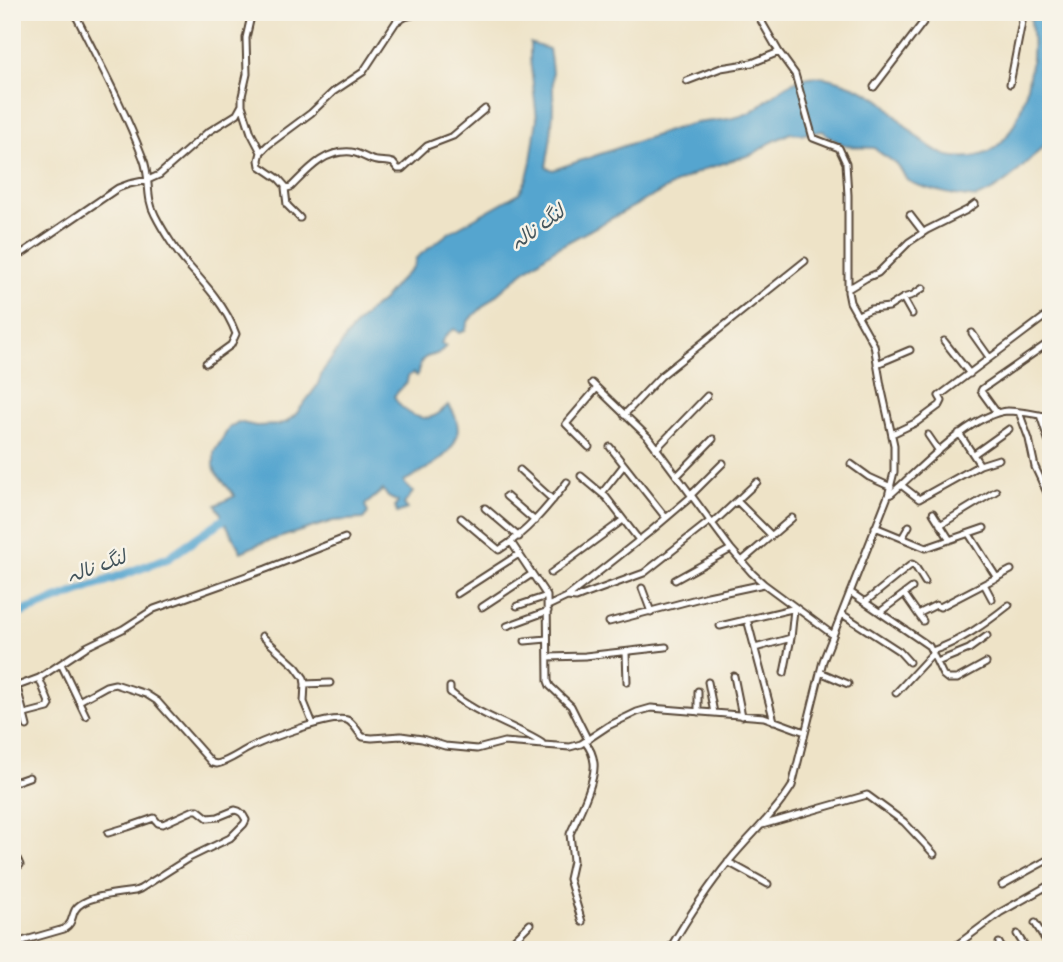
<svg xmlns="http://www.w3.org/2000/svg" width="1063" height="962" viewBox="0 0 1063 962" font-family="Delius,'Playpen Sans Arabic',sans-serif">
	<rect width="100%" height="100%" fill="#f7f3e8"/>
	<filter id="ink" filterUnits="userSpaceOnUse"><feTurbulence type="fractalNoise" baseFrequency=".0143" numOctaves="2"/><feDisplacementMap in="SourceGraphic" scale="14" xChannelSelector="R" yChannelSelector="G"/><feConvolveMatrix kernelMatrix="1 2 1 2 8 2 1 2 1" color-interpolation-filters="sRGB"/></filter>
	<filter id="wash" filterUnits="userSpaceOnUse"><feTurbulence type="fractalNoise" baseFrequency=".00686" numOctaves="4" result="noise"/><feDisplacementMap in="SourceGraphic" scale="28" xChannelSelector="R" yChannelSelector="G"/><feGaussianBlur stdDeviation="1.57" result="paint"/><feColorMatrix in="noise" values="0 0 0 0 0 0 0 0 0 0 0 0 0 0 0 0 0 1.4 0 .05"/><feComposite in="paint" operator="in"/></filter>
	<g filter="url(#wash)">
		<rect width="100%" height="100%" fill="#eee3c7"/>
		<path fill="#54a5cf" stroke="#486876" stroke-width="2" d="M1030,12H1051V139C1030,159 1006,188 978,197C969,200 917,187 909,181C904,177 901,169 896,164C889,158 882,155 874,148C850,147 842,148 823,131L803,134L790,133L770,143L753,154L705,169L684,179L553,250L522,273L487,303L469,320L465,331L459,333L454,329C447,333 443,337 441,344L446,346C443,349 440,353 436,354C430,357 424,355 420,364C419,368 419,372 417,376L413,373L408,376L407,382L394,396C399,409 419,423 434,416C439,414 444,409 448,405C453,410 454,413 456,419C467,450 426,470 404,481L405,484L413,492L404,504L407,509L397,513L395,507L398,502L388,497L383,490L365,505L368,513L363,519L333,521L259,544L241,552L216,505L235,496L216,473L214,466V452L229,428L238,422L256,426L278,425L287,422L296,414L317,386L323,371L352,329L367,313L383,300L397,283L414,266L416,258L450,232L519,193L522,188L527,178L531,161L537,119L530,59V43L549,49C556,89 554,127 546,167L553,170L674,129C681,127 688,125 695,123C714,120 735,121 752,111C774,97 793,73 822,77C841,80 870,91 885,104C889,107 892,112 896,116C908,129 924,145 941,153C950,158 961,158 972,157C1013,152 1026,100 1031,65C1034,48 1032,30 1030,12Z"/>
		<g fill="none" stroke-linecap="round" stroke-linejoin="round">
			<path stroke="#54a5cf" stroke-width="9" d="M12,616L168,558L233,513"/>
		</g>
	</g>
	<g filter="url(#ink)">
		<g fill="none" stroke-linecap="round" stroke-linejoin="round">
			<defs>
				<path id="minor" d="M74,12C98,60 124,108 143,158C151,177 145,197 155,215C162,229 177,253 187,264C207,286 226,307 236,334L231,345L206,363
					M424,12L405,17L396,22L363,72L333,92L311,113L268,145L261,152L259,160L260,166L279,179L287,188L291,187C308,170 324,150 351,152C361,153 367,160 377,161C382,162 387,161 393,163L398,169H402L427,146L453,136L485,109
					M687,81L721,68L752,63L779,52
					M1010,84L1022,22L1019,12
					M874,87L931,12
					M242,105L251,133L261,152
					M285,188L287,205L300,218
					M910,215L923,232
					M21,254L118,188L129,184L148,180L159,175L208,132L237,114L242,105V96L247,74L246,38L252,12
					M848,289L866,278L878,273L909,242L927,230L967,210L975,204
					M903,298L912,314
					M858,315L871,309L889,307L903,298L913,295L923,288
					M972,333L989,357
					M944,341L970,374
					M877,364L910,350
					M592,383L648,437L731,549L752,573L764,584L833,635
					M1019,412L1029,439L1035,467L1050,499
					M997,413L981,391L982,389L1051,341
					M624,415L661,376L805,261
					M1040,415L1051,448
					M959,433L980,465
					M892,434L917,422L940,405L942,401L939,396L1051,312
					M928,435L939,451
					M589,447L566,424L597,388
					M610,447L666,518
					M656,449L707,396
					M974,454L1009,429
					M851,464L869,477L891,487
					M520,470L553,500
					M581,476L606,497L639,540
					M677,476L713,439
					M901,485L919,499L980,465L999,459
					M602,493L624,465
					M891,494C919,470 971,413 1008,411C1022,411 1037,415 1051,417
					M691,495L723,463
					M506,496L535,521
					M737,501L771,535
					M485,508L519,537
					M933,513L950,540
					M461,518L499,550C527,532 547,508 567,482
					M712,524L757,482
					M940,525L996,491
					M875,527L926,548L984,528
					M969,534L997,578
					M902,538L909,526
					M511,542L547,596L548,681L550,686L571,706L588,740
					M742,561L792,518
					M551,573L623,520
					M675,580L731,549
					M984,584L992,599
					M642,588L651,612
					M850,592L929,646L943,675L948,679H957L986,663
					M457,594L519,554
					M904,594L923,621
					M567,597L652,530L692,496
					M865,602L912,564L915,566L925,582
					M517,606L547,596
					M548,606L567,597L576,598L581,596L644,573L710,521
					M482,607L532,574
					M880,612L912,588
					M842,614L899,651L909,662
					M918,614L936,605L940,607L1011,570
					M747,619L774,721
					M609,622L708,596L764,584
					M507,626L548,611
					M720,626L796,608
					M262,636L296,667L304,678L305,684L304,702L313,724
					M525,641L547,639
					M755,648L791,638
					M932,651C961,641 985,624 1009,605
					M626,652L627,682
					M548,657L585,656L666,647
					M937,662L969,649L987,636
					M61,664L86,716
					M820,672L848,684
					M784,673L791,638L794,609
					M734,676L742,716
					M708,682L714,713
					M305,684L330,683
					M17,687L27,726
					M450,687V692C475,714 513,725 542,743
					M12,688L39,678L86,647L123,629L154,609L266,569L345,538
					M896,693L933,653
					M79,701L106,686L115,684L146,694L157,701L212,763L217,764C229,761 239,753 251,747C266,740 336,712 349,721C355,725 358,733 363,737L372,738L401,736L422,739L445,746L477,749L504,742L570,747L581,744L608,726L637,712L651,708L764,717L805,732
					M698,712V691
					M25,714L48,708L50,705L39,678
					M12,783L29,777
					M762,825L867,795L904,822L934,854
					M12,847L20,865
					M728,862L768,884
					M1002,885L1051,858
					M582,922L569,879L573,861L570,834C578,816 596,781 594,763C593,754 590,748 585,742
					M1035,923L1050,947
					M1017,934L1027,950
					M999,943L1003,950
					M12,944L64,929C73,923 71,918 75,910C83,896 120,893 135,891L140,889L189,858L230,838L244,824L246,820C243,814 241,811 235,810L218,817L208,818L198,810H194L163,824L158,823L154,818L128,827L108,833
					M504,950L530,924
					M669,950C687,919 707,888 730,860C750,835 775,814 792,786L823,661L888,496L894,472V445L881,386L874,345L850,302L848,292V195L846,163L839,148L813,138L795,74L779,52L756,12
					M950,950L1001,912L1051,884"/>
			</defs>
			<use href="#minor" stroke="#564637" stroke-width="9"/>
			<use href="#minor" stroke="#fff" stroke-width="5"/>
		</g>
	</g>
	<g text-anchor="middle" dominant-baseline="central" stroke-width="5" stroke-linejoin="round" paint-order="stroke">
		<g font-size="19" font-style="italic" fill="#44555c" stroke="#f7f3e8">
			<text transform="translate(537 227) rotate(-36)">لنگ نالہ</text>
			<text transform="translate(96 566) rotate(-20)">لنگ نالہ</text>
		</g>
	</g>
	<rect width="1063" height="962" fill="none" stroke="#f7f3e8" stroke-width="42"/>
</svg>
